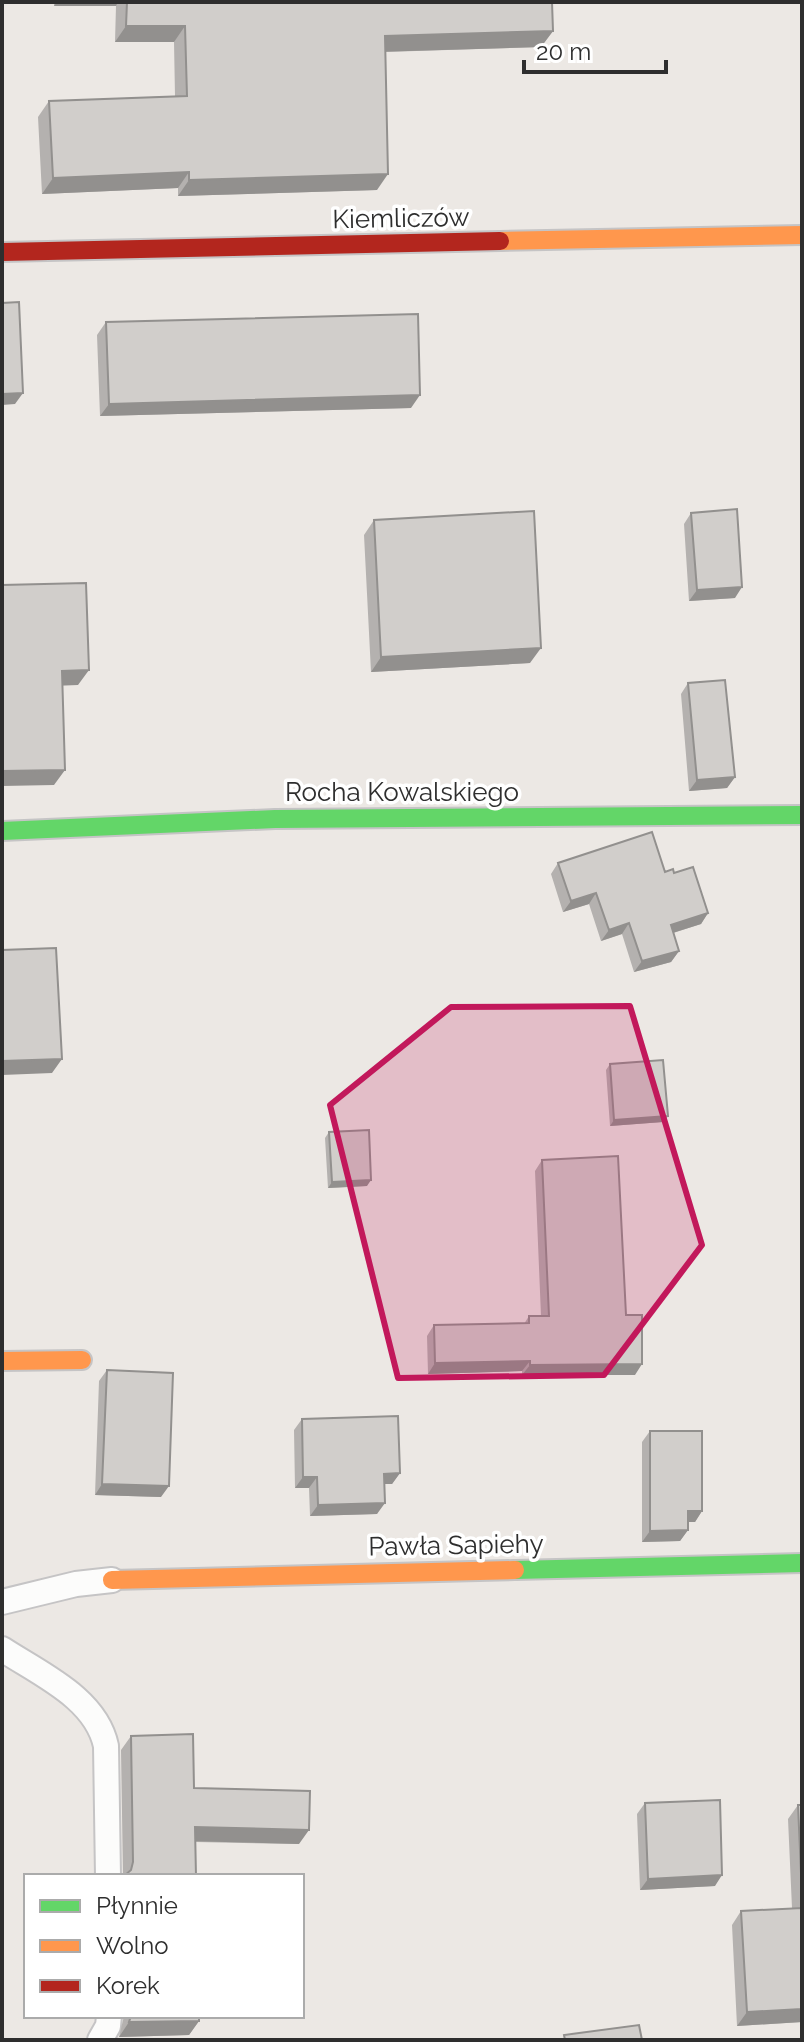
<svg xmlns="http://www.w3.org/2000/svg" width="804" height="2042" viewBox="0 0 804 2042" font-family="Raleway,sans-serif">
	<rect width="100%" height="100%" fill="#ece8e4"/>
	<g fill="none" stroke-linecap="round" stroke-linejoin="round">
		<defs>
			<path id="lane" d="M2,1602L76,1584L112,1580
				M2,1649C40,1674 96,1698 106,1746L108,1876
				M100,2040L108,2026L109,2016"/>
			<path id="fast" d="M2,831L275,819L802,815
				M515,1570L802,1563"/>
			<path id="slow" d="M500,241L802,235
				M2,1361L82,1360
				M112,1580L515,1570"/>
			<path id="jam" d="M2,252L500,241"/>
		</defs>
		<use href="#lane" stroke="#c5c4c5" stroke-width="28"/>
		<use href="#fast" stroke="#c5c4c5" stroke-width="22"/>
		<use href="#slow" stroke="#c5c4c5" stroke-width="22"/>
		<use href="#jam" stroke="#c5c4c5" stroke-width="22"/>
		<use href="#lane" stroke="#fcfcfb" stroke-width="24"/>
		<use href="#fast" stroke="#63d668" stroke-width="18"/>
		<use href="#slow" stroke="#ff974d" stroke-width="18"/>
		<use href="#jam" stroke="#b3261e" stroke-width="18"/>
	</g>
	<path fill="#b4b1af" d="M54,2H552L553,31L541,47L385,52L377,190L178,196V188L42,194L38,117L49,101L175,96L174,42H115L116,6H54Z
		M106,322L411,408L100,416L97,335Z
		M691,513L735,598L689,601L684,524Z
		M374,520L530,663L371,672L364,535Z
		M688,683L735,777L727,788L689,791L681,694Z
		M558,863L674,873L708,913L701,924L673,933L679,951L671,962L634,972L622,934L601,941L589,904L563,912L551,874Z
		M610,1064L663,1122L610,1126L606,1070Z
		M329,1132L367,1186L328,1188L325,1138Z
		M542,1160L626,1315L635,1375H522V1371L428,1374L427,1336L434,1325L524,1324L529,1316H541L535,1171Z
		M107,1370L161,1497L95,1495L99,1381Z
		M302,1419L400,1473L392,1484H384L377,1514L310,1516L309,1488H295L294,1430Z
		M650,1431L702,1511L695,1522H688V1530L680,1541L642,1542V1442Z
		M131,1736L194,1788L299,1844L195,1842L196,1876H123L121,1750Z
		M645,1803L715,1886L640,1890L637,1814Z
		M798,1805H802V2022L737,2026L732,1925L741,1911L792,1908L788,1819Z
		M124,2016H199V2021L189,2035L119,2037Z"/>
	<path fill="#92908e" d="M57,2H118L116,6H54Z
		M126,26H185L174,42H115Z
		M553,31L541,47L374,52L385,36Z
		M189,172L178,188L42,194L53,178Z
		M388,174L377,190L178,196L189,180Z
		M23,393L15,404L2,405V394Z
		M420,395L411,408L100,416L109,404Z
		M742,587L735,598L689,601L697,590Z
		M541,648L530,663L371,672L381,657Z
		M89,670L78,685L52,686L62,671Z
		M65,770L54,785L2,786V771Z
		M735,777L727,788L689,791L697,780Z
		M596,893L589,904L563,912L571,901Z
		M708,913L701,924L663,936L671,925Z
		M629,923L622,934L601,941L609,930Z
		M679,951L671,962L634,972L642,961Z
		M62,1059L52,1073L2,1075V1061Z
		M668,1116L663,1122L610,1126L614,1120Z
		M371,1180L367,1186L328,1188L332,1182Z
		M530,1361L522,1371L428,1374L435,1363Z
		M642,1364L635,1375H522L530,1365Z
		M400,1473L392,1484H377L384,1474Z
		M303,1477H317L309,1488H295Z
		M102,1484L169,1486L161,1497L95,1495Z
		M385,1503L377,1514L310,1516L318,1505Z
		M688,1511H702L695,1522H680Z
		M688,1530L680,1541L642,1542L650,1531Z
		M195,1827L309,1830L299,1844L185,1841Z
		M722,1875L715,1886L640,1890L648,1879Z
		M802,2009V2022L737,2026L747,2012Z
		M199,2021L189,2035L119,2037L129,2022Z"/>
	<path fill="#d1cecb" stroke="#92908e" stroke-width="2" d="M127,2H552L553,31L385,36L388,174L189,180V172L53,178L49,101L187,96L185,26H126Z
		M19,302L23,393L2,394V303Z
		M418,314L420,395L109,404L106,322Z
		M737,509L742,587L697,590L691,513Z
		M534,511L541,648L381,657L374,520Z
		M86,583L89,670L62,671L65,770L2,771V585Z
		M725,680L735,777L697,780L688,683Z
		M652,832L665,872L673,869L674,873L693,867L708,913L671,925L679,951L642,961L629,923L609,930L596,893L571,901L558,863Z
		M56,948L62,1059L2,1061V950Z
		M663,1060L668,1116L614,1120L610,1064Z
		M369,1130L371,1180L332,1182L329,1132Z
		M618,1156L626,1315H642V1364L530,1365V1361L435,1363L434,1325L529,1323V1316H549L542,1160Z
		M107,1370L173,1373L169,1486L102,1484Z
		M398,1416L400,1473L384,1474L385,1503L318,1505L317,1477H303L302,1419Z
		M650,1431H702V1511H688V1530L650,1531Z
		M193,1734L194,1788L310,1791L309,1830L195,1827L196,1876H124L131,1870L133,1862L131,1736Z
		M720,1800L722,1875L648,1879L645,1803Z
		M798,1805H802V1896Z
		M802,1908V2009L747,2012L741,1911Z
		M131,2016H199V2021L129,2022Z
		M639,2025L642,2040H565L564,2035Z"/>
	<path fill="#c2185b" fill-opacity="0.2" stroke="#c2185b" stroke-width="6" stroke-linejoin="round" d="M630,1006L702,1245L604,1375L398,1378L330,1105L451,1007Z"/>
	<g text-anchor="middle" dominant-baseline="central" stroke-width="7" stroke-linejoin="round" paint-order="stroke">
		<g font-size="26" fill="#2e2e2e" stroke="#fff">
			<text transform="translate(401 218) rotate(-1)">Kiemliczów</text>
			<text x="402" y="792">Rocha Kowalskiego</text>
			<text transform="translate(456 1545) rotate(-1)">Pawła Sapiehy</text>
		</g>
	</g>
	<rect width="804" height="2042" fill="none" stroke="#2e2e2e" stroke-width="8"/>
	<rect x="24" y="1874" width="280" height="144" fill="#ffffff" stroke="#ababab" stroke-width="2"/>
	<rect x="40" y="1900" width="40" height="12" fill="#63d668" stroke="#ababab" stroke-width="2"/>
	<text x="96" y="1914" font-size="24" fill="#2e2e2e">Płynnie</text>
	<rect x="40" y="1940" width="40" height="12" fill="#ff974d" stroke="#ababab" stroke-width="2"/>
	<text x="96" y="1954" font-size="24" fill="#2e2e2e">Wolno</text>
	<rect x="40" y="1980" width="40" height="12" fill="#b3261e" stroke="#ababab" stroke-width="2"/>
	<text x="96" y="1994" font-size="24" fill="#2e2e2e">Korek</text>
	<path d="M524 60v12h142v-12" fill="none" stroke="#2e2e2e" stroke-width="4"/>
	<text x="536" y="60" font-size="24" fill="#2e2e2e" stroke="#ffffff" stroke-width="6" paint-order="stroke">20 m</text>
</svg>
